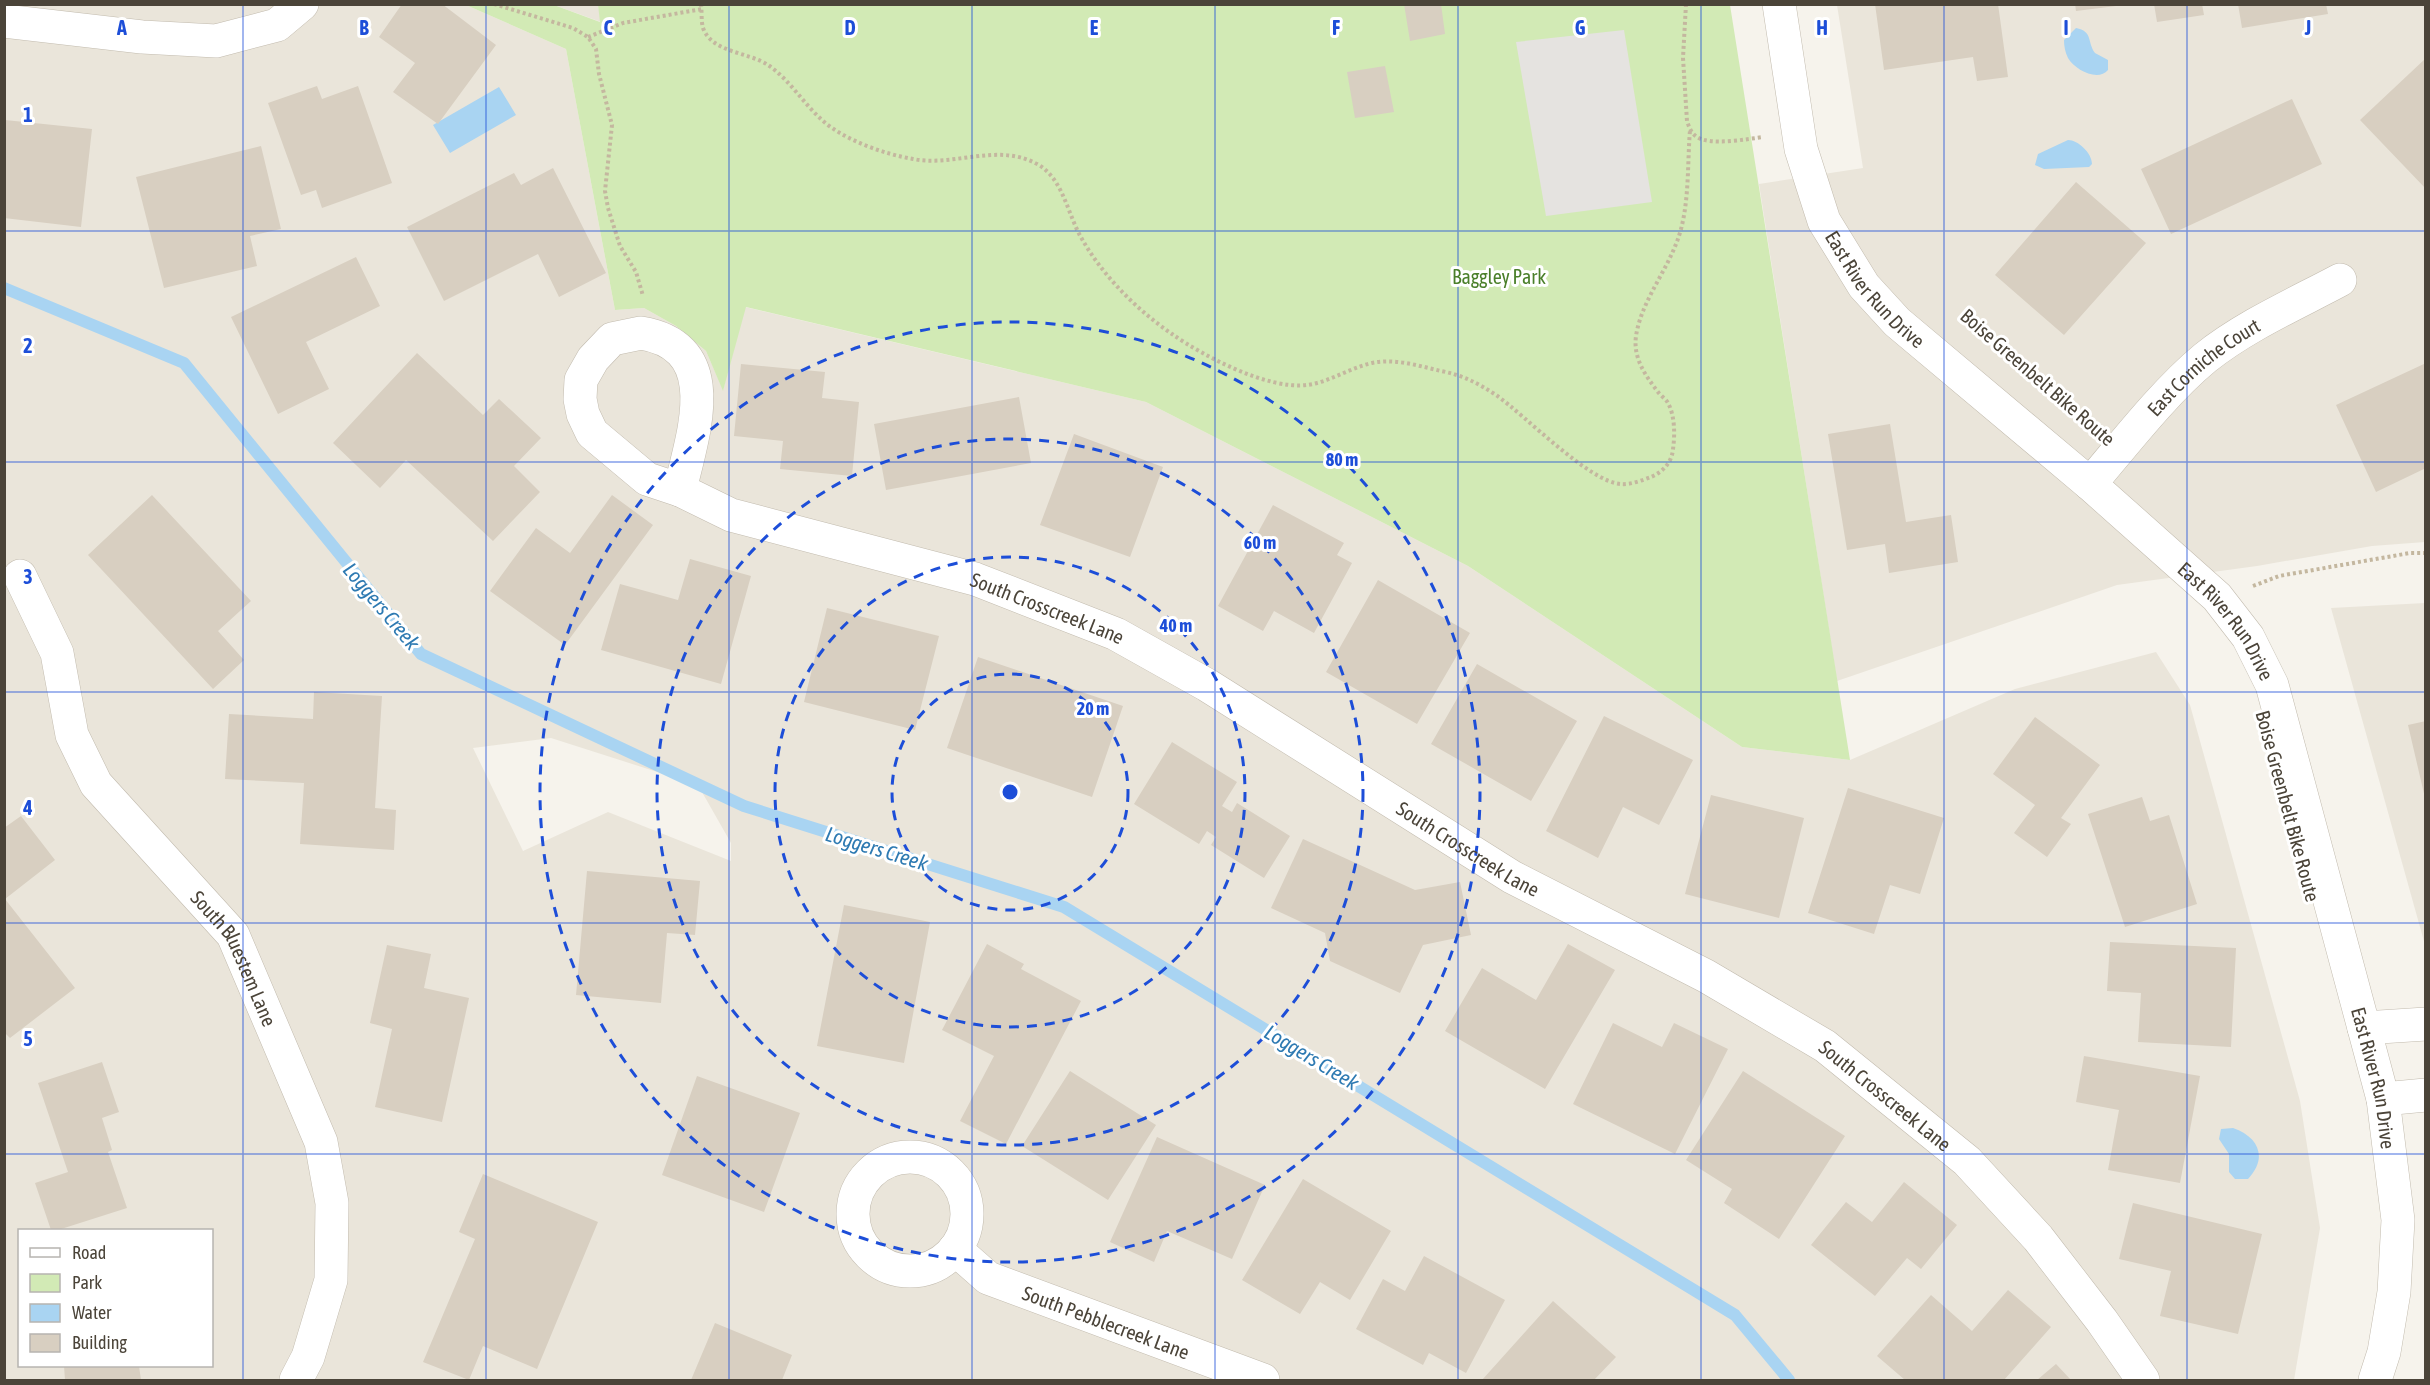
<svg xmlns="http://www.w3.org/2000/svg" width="2430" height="1385" viewBox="0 0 2430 1385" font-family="'Asap Condensed',sans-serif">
	<rect width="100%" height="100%" fill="#f6f3ec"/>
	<path fill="#eae5da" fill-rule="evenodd" d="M5,5H466L566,49L615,310L644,308L676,326L706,351L723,390L745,307L1146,402L1468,566L1742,747L1850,760L2015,689L2156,652L2190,705L2300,1101L2320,1228L2294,1380H5ZM551,738L698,785L731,843V861L608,812L523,851L473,748ZM20,1230H212V1366H20Z
		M554,5H598L601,22Z
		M1837,5H2425V542L2372,546L2257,566L2117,585L1837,681L1759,184L1863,168Z
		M2425,603V945L2331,608Z"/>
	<path fill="#d2eab5" d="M466,5H554L600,22L598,5H1730L1850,760L1742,747L1468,566L1146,402L746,307L723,391L706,351L676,326L644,308L615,310L566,49Z"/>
	<path fill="#e5e3e0" d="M1624,30L1652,202L1546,216L1516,42Z"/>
	<path fill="#a9d4f2" d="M2076,28C2093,31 2087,42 2095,53L2108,60V70C2098,82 2075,70 2068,58C2065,52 2064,46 2064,40Z
		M499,87L516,115L450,153L433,125Z
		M2068,140C2078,140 2092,153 2092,164L2089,167L2044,169L2035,165L2038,154Z
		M2233,1128C2259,1137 2268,1158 2248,1179H2235L2229,1172V1154L2219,1139L2221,1129Z"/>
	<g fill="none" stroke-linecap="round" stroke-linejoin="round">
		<path stroke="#a9d4f2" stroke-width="12" d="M4,288L184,363L421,654L744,806L1064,907L1735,1315L1789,1380"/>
	</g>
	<path fill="#d8cfc1" d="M402,4H442L496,45L438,124L393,92L415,63L379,37Z
		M1404,4H1441L1445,34L1410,41Z
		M1875,4H1998L2008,77L1977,81L1973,57L1884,70Z
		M2075,4H2116V6L2076,11Z
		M2154,4H2202L2204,15L2157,22Z
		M2238,4H2326L2328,14L2242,28Z
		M2426,58V189L2360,120Z
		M1385,66L1394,112L1355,118L1347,72Z
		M317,86L322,99L358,86L392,183L322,208L316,190L301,195L268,103Z
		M2292,99L2322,164L2171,234L2141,169Z
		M5,120L92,129L81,227L4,218Z
		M261,146L281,229L250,236L257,266L164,288L136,177Z
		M553,168L606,273L559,297L538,254L444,301L407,227L514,173L521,185Z
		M2076,182L2146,243L2064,335L1995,275Z
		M356,257L380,306L306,342L329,389L278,414L231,317Z
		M417,353L483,415L499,399L541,438L514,466L540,492L493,541L406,460L380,488L333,443Z
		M2426,363V468L2376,492L2336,405Z
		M741,364L825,372L822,398L859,402L852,476L780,469L783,441L734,436Z
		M1019,397L1031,463L886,490L874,424Z
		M1890,424L1906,522L1951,515L1958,562L1889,573L1885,544L1847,550L1828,434Z
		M1074,434L1163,467L1130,557L1040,525Z
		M152,495L251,601L218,631L244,660L213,689L88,555Z
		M612,495L653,525L565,645L490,591L536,528L570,553Z
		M1273,505L1344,543L1337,555L1352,563L1314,633L1274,611L1263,631L1218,606Z
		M690,559L751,576L721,684L601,650L620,584L678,600Z
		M1378,580L1470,633L1417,724L1326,672Z
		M827,608L939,636L915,730L804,702Z
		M978,657L1123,706L1092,797L947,748Z
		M1477,664L1577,721L1531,801L1431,744Z
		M314,692L382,696L375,808L396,810L394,850L300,844L304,783L225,779L229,714L313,719Z
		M1604,716L1693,760L1659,825L1623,807L1598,858L1546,831Z
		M2035,717L2100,765L2061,818L2071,824L2047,857L2014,833L2035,805L1993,774Z
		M2426,721V798H2425L2408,725Z
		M1172,742L1237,782L1222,806L1232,812L1237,803L1290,836L1264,878L1211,845L1216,837L1207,831L1199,844L1134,804Z
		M1848,788L1944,818L1920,894L1890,885L1874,934L1808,913Z
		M1711,795L1804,818L1779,918L1685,894Z
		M2142,797L2150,821L2169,815L2197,904L2125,927L2088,814Z
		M21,816L55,860L5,899L75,988L10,1038L4,1032V828Z
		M1303,839L1415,890L1460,882L1471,935L1423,945L1400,993L1330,961L1325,933L1271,908Z
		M587,871L700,881L695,935L667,933L661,1003L576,995Z
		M844,905L930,922L904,1063L817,1046Z
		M2110,942L2236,948L2231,1047L2138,1042L2141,993L2107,991Z
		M987,944L1024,964L1021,969L1081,1001L1006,1144L960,1121L994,1056L942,1030Z
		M1568,944L1615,970L1545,1089L1445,1031L1482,968L1536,1000Z
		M387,945L431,954L424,988L469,998L442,1122L375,1107L392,1029L370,1023Z
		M1613,1023L1662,1047L1674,1023L1728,1049L1675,1154L1573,1104Z
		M2084,1056L2200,1076L2180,1183L2108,1170L2119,1110L2076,1102Z
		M102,1062L119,1112L102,1118L112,1150L108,1152L127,1208L58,1230H51L35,1183L68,1172L38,1083Z
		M1070,1071L1156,1125L1108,1200L1022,1146Z
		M1743,1071L1845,1136L1779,1239L1724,1203L1732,1189L1686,1160Z
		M697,1076L800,1113L764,1212L662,1175Z
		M1157,1137L1265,1185L1232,1259L1167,1231L1154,1262L1110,1242Z
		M483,1174L598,1222L537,1369L483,1346L469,1380L423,1362L475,1239L459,1232Z
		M1303,1179L1391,1231L1350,1300L1320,1282L1300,1314L1242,1280Z
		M1904,1182L1957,1225L1921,1269L1907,1258L1875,1296L1811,1245L1846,1202L1872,1222Z
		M2133,1203L2262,1234L2238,1334L2160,1316L2171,1271L2119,1259Z
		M1424,1256L1505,1300L1466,1373L1429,1353L1423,1365L1356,1329L1383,1279L1405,1291Z
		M2008,1290L2051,1327L2004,1380H1905L1877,1356L1931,1295L1972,1331Z
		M1553,1301L1616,1357L1594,1380H1482Z
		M715,1323L792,1355L782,1380H691Z
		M2056,1364L2071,1380H2037Z
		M64,1366H139L141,1380H65Z"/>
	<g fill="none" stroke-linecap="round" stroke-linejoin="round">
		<defs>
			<g id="minor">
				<path id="s1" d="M1779,4L1801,149L1824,221L1864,286L1897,322L2090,484L2217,597L2248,637L2272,685L2383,1099L2398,1220L2394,1292L2384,1352L2375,1380"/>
				<path d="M4,21L142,37L216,41L277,25L302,4"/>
				<path d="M641,333C725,347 693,433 680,490L647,479L592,433L583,414L580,399L581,380L593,359L612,339Z"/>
				<path id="s2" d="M2090,484C2124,444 2165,391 2205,358C2245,326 2295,304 2340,280"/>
				<path id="s3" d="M680,490L731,515L975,579L1116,634L1207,685L1512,877L1706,976L1825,1046L1967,1161L2038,1238L2102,1321L2143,1380"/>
				<path id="s4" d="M20,576L57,653L72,735L96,784L233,935L321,1142L332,1203L331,1280L308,1357L296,1380"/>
				<path d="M2364,1028L2426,1024"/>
				<path d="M2383,1099L2426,1095"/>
				<circle cx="910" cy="1214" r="57"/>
				<path id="s5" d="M955,1249L988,1278L1263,1380"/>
			</g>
		</defs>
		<use href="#minor" stroke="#c2bbae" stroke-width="34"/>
		<path stroke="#c4b79f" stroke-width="4" stroke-dasharray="3 3" stroke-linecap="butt" d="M494,4L573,28L588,37L596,49L599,74L612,125L605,191L608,208L620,246L636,272L643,296
			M701,4C702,11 701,21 703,28C712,53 749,52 768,65C789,79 803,103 822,120C844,140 884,154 913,159C954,167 996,143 1035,163C1063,176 1067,214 1082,239C1103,276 1137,310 1172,334C1203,356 1268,390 1307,385C1330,382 1349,368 1372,363C1395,358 1419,366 1441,371C1462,375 1478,383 1496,395C1526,416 1589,482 1621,484C1630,485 1643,480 1651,477C1663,472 1672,462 1673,449C1675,435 1675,416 1668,403C1666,399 1661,396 1658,392C1645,375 1633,358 1636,336C1641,303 1664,275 1676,244C1690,210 1687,167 1690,130
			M1686,4L1683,58L1687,121C1689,127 1691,133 1697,137C1710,146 1748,139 1763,137
			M588,37L623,23L702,9
			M2253,586L2279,576L2410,553H2426"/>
		<use href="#minor" stroke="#fff" stroke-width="33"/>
	</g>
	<path fill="none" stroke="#1d4ed8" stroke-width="1.5" stroke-opacity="0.55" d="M243,4V1380M486,4V1380M729,4V1380M972,4V1380M1215,4V1380M1458,4V1380M1701,4V1380M1944,4V1380M2187,4V1380M4,231H2426M4,462H2426M4,692H2426M4,923H2426M4,1154H2426"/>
	<g fill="none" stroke="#1d4ed8" stroke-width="3" stroke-dasharray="10 8">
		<circle cx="1010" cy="792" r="118"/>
		<circle cx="1010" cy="792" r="235"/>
		<circle cx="1010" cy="792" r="353"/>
		<circle cx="1010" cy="792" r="470"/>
	</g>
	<g text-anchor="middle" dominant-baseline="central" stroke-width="6" stroke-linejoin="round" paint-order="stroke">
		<g font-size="20" fill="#4a7f2a" stroke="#fff">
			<text x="1499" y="276">Baggley Park</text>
		</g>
		<g font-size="20" fill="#4b4439" stroke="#fff">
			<text stroke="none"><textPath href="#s1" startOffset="308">East River Run Drive</textPath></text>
			<text stroke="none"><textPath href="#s2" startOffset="164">East Corniche Court</textPath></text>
			<text transform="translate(2038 377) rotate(41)">Boise Greenbelt Bike Route</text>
			<text stroke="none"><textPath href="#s3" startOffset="387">South Crosscreek Lane</textPath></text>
			<text stroke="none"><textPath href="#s1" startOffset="794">East River Run Drive</textPath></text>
			<text transform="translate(2288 806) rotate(75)">Boise Greenbelt Bike Route</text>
			<text stroke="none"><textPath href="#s3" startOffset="873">South Crosscreek Lane</textPath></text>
			<text stroke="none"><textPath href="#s4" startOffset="448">South Bluestem Lane</textPath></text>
			<text stroke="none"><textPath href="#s1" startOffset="1280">East River Run Drive</textPath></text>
			<text stroke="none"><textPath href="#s3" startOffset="1359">South Crosscreek Lane</textPath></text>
			<text stroke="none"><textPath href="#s5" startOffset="170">South Pebblecreek Lane</textPath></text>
		</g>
		<g font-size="21" font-style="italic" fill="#2e7ab2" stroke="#fff">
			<text transform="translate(382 606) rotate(50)">Loggers Creek</text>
			<text transform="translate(877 848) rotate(17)">Loggers Creek</text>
			<text transform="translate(1312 1057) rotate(31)">Loggers Creek</text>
		</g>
	</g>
	<g font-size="20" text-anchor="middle" font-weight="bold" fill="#1d4ed8" stroke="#fff" stroke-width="6" stroke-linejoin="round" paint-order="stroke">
		<text x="122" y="35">A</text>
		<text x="364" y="35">B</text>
		<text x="608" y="35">C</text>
		<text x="850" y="35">D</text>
		<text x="1094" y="35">E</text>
		<text x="1336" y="35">F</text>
		<text x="1580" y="35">G</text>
		<text x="1822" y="35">H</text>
		<text x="2066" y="35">I</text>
		<text x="2308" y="35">J</text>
		<text x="28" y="122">1</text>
		<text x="28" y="353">2</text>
		<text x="28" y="584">3</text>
		<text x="28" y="815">4</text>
		<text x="28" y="1046">5</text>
	</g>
	<circle cx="1010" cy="792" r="9" fill="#1d4ed8" stroke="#fff" stroke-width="3"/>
	<g font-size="18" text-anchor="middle" font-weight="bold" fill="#1d4ed8" stroke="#fff" stroke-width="6" stroke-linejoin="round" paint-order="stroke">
		<text x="1342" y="466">80 m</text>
		<text x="1260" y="549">60 m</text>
		<text x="1176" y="632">40 m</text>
		<text x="1093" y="715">20 m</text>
	</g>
	<rect width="2430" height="1385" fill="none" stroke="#4b4439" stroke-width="12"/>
	<rect x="18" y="1229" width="195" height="138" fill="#ffffff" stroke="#b7b4b0" stroke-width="1.5"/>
	<rect x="30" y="1248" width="30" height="9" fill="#ffffff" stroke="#b7b4b0" stroke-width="1.5"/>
	<text x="72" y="1259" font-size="18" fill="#4b4439">Road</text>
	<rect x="30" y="1274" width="30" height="18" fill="#d2eab5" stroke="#b7b4b0" stroke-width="1.5"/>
	<text x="72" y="1289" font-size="18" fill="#4b4439">Park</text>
	<rect x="30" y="1304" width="30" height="18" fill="#a9d4f2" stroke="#b7b4b0" stroke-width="1.5"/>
	<text x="72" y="1319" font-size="18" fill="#4b4439">Water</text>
	<rect x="30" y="1334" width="30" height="18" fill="#d8cfc1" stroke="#b7b4b0" stroke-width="1.5"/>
	<text x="72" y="1349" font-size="18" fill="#4b4439">Building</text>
</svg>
